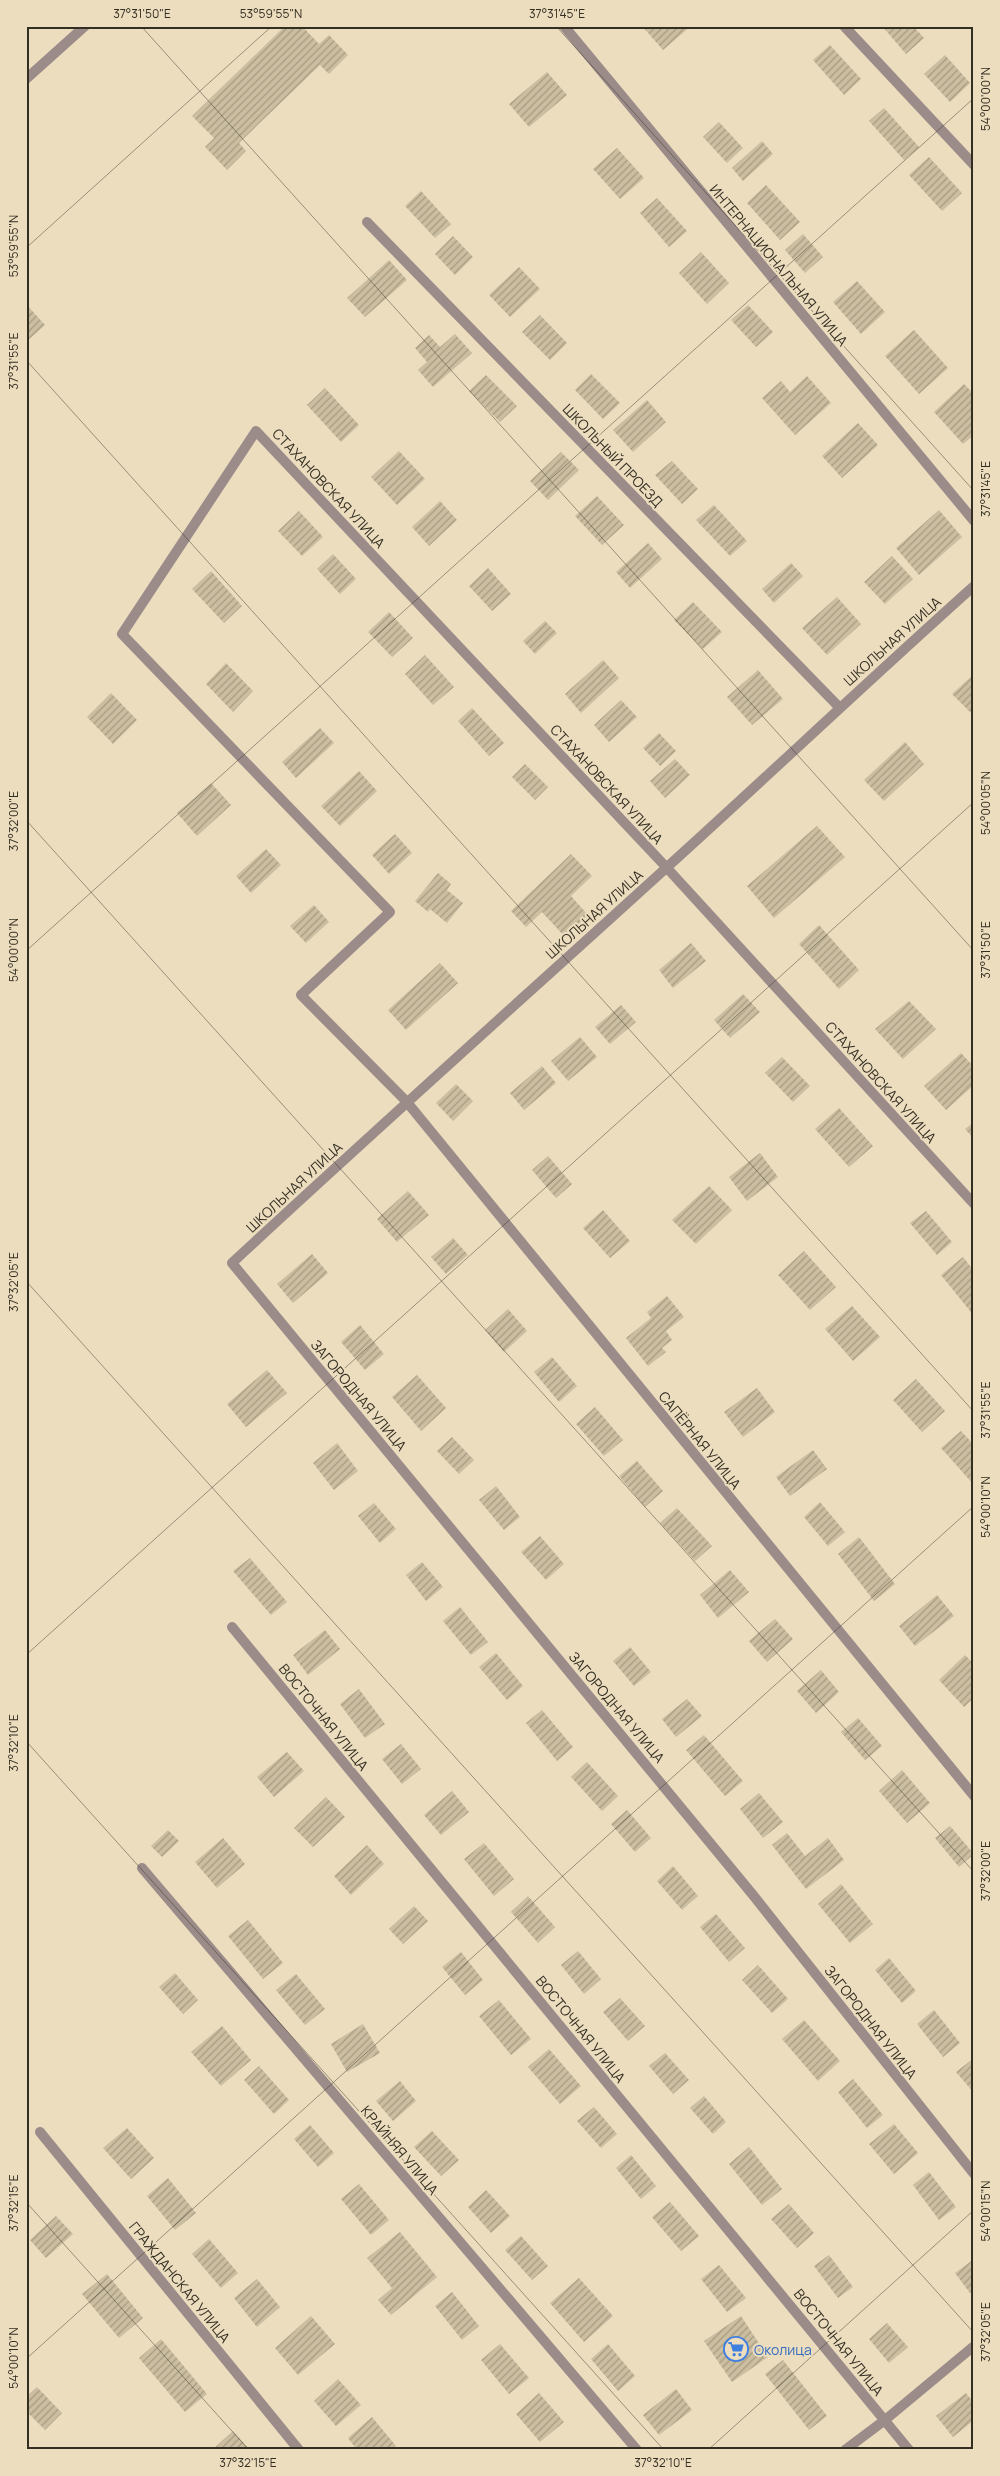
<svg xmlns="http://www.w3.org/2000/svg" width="1000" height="2476" viewBox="0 0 1000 2476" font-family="Manrope,sans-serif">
	<defs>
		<pattern id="building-hatch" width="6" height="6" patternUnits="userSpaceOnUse" patternTransform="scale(1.25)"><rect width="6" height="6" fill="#ccbea0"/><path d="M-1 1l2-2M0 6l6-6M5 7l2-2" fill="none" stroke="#a69b82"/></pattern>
	</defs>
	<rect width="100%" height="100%" fill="#ecddbf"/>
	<path fill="url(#building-hatch)" d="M285,26H302L319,44L329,35L348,55L329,74L320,65L239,143L246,151L227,170L205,147L214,138L192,116Z
		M642,26H691L663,50Z
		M882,26H913L924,38L906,54Z
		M830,45L861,79L844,95L813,60Z
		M945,55L970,83L950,102L924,74Z
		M547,72L567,95L529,127L509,104Z
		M884,108L919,147L904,160L869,121Z
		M719,122L743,148L727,163L703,137Z
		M762,141L773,154L743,181L732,168Z
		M617,148L644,178L620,199L593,169Z
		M929,157L962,193L942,211L909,175Z
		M766,185L800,222L780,240L747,203Z
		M421,191L451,224L435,238L405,206Z
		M657,198L687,231L669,247L640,213Z
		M803,234L823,257L805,273L785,250Z
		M453,236L473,257L455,275L435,254Z
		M701,252L729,283L707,304L679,273Z
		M389,260L407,280L365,317L347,298Z
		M519,267L540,289L510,317L489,295Z
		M857,281L885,312L861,334L833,302Z
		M26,304L45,325L26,342Z
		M748,305L773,332L756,347L731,320Z
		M540,315L567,343L550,360L522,332Z
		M914,330L948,368L919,394L885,356Z
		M455,334L472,353L433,387L418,370L427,362L415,348L429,335L440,347Z
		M591,374L620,403L603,419L575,390Z
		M486,375L517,406L500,422L469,391Z
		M807,376L831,403L795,435L762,398L781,381L790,392Z
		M964,384L974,394V435L963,444L934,412Z
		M325,388L359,425L341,442L307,405Z
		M647,400L666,422L633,452L613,430Z
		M858,423L878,445L842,478L822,456Z
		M399,451L425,479L397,505L371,477Z
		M561,452L579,470L548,500L530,481Z
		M672,461L698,489L682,504L655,475Z
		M597,496L624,525L602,545L575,516Z
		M440,501L457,520L429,546L412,527Z
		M714,505L747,541L730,556L696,520Z
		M939,510L962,537L919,575L896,548Z
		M299,511L323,537L302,556L278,531Z
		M648,543L662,559L630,588L616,572Z
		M333,554L356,579L340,594L317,569Z
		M892,556L913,579L885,604L864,582Z
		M791,563L803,576L774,603L762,589Z
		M488,568L511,594L492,611L469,586Z
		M211,571L242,606L224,623L192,589Z
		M837,597L861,624L827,655L802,628Z
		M693,602L722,632L703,649L674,620Z
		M389,612L413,638L392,657L368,632Z
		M545,621L557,633L535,654L523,641Z
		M425,655L454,687L433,705L405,674Z
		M603,660L619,678L581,713L565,694Z
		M226,663L253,691L233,712L206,684Z
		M758,670L783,699L752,725L727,697Z
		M974,674V716L952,694Z
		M111,693L137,720L113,744L87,717Z
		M621,700L637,717L609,742L594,725Z
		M472,708L504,743L489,756L458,721Z
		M320,728L334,743L296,778L282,762Z
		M659,733L676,751L660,766L643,748Z
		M905,742L924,764L884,801L864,780Z
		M675,759L690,775L665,798L650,781Z
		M525,764L548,787L535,800L512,777Z
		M359,771L377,791L340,826L321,806Z
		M211,783L231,805L197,836L177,813Z
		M817,826L845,857L774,918L747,886Z
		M395,834L412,853L389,874L372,855Z
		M266,849L281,865L251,893L236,876Z
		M571,854L592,876L571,896L588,915L565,937L542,912L526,927L511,911Z
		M438,873L451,884L447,890L463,903L447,923L430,909L428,912L415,901Z
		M314,905L329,922L306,943L290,926Z
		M819,925L859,970L839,989L799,944Z
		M691,943L706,961L673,988L659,970Z
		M440,963L458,983L406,1030L388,1010Z
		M743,994L760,1012L730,1038L714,1020Z
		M909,1001L936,1029L903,1059L875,1029Z
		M621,1005L636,1022L610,1044L595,1027Z
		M580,1037L597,1057L568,1081L551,1061Z
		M961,1053L974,1067V1085L946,1110L924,1086Z
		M782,1057L810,1086L793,1102L765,1073Z
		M542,1066L556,1083L524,1110L510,1093Z
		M456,1084L473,1101L453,1121L436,1103Z
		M839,1108L873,1146L849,1167L815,1129Z
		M974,1122V1139L965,1129Z
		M760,1153L778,1177L747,1201L729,1177Z
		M548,1156L572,1184L556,1198L532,1170Z
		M709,1186L732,1210L696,1244L672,1220Z
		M408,1191L429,1215L397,1242L377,1219Z
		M603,1210L630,1241L610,1258L583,1228Z
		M926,1211L952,1242L937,1255L910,1223Z
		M453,1238L468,1255L446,1274L431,1257Z
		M804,1251L836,1287L810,1310L778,1275Z
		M312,1254L328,1273L293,1303L277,1284Z
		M963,1257L974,1271V1316L941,1275Z
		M667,1296L684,1317L666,1331L672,1340L662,1348L666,1352L648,1366L626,1338L651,1318L647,1312Z
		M852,1306L880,1337L853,1361L825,1329Z
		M508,1309L527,1331L504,1352L485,1330Z
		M360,1325L384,1354L365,1370L341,1342Z
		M552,1357L577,1386L559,1402L534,1372Z
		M267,1370L287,1393L246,1427L227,1404Z
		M417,1375L446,1408L421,1431L392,1397Z
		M916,1379L945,1411L922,1432L893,1400Z
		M757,1388L775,1412L743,1437L724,1412Z
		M595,1407L623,1440L604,1456L576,1424Z
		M961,1431L974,1445V1485L941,1448Z
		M452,1437L474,1460L459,1474L437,1451Z
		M337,1443L358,1471L334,1490L313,1463Z
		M813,1450L827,1469L790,1496L776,1477Z
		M637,1461L663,1491L645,1507L619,1476Z
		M496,1486L520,1517L504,1530L479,1500Z
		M820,1502L845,1532L828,1546L804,1517Z
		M374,1503L396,1529L380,1543L358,1516Z
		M677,1508L712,1546L695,1561L660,1523Z
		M540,1536L564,1564L546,1580L521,1552Z
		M859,1537L895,1584L874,1601L838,1554Z
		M250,1558L287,1602L271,1615L233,1571Z
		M422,1562L443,1587L426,1601L406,1575Z
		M730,1570L749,1592L718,1618L700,1595Z
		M937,1595L954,1616L915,1646L899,1626Z
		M460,1607L488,1642L471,1655L443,1621Z
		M775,1619L793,1639L767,1662L749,1641Z
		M325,1630L340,1649L308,1675L293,1655Z
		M630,1647L651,1672L634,1686L613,1661Z
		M496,1653L523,1686L507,1700L479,1667Z
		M965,1655L974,1664V1698L964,1707L939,1680Z
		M821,1670L839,1692L816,1713L797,1691Z
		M359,1689L385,1724L365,1738L340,1704Z
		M687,1699L702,1716L676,1737L662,1719Z
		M542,1710L573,1747L557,1761L526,1723Z
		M858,1718L882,1746L865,1760L841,1732Z
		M704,1735L743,1781L725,1796L686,1750Z
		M401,1744L421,1769L402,1784L382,1759Z
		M287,1752L304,1771L274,1797L257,1777Z
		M587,1762L618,1796L602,1811L571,1777Z
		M902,1770L930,1803L907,1823L879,1791Z
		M452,1791L469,1812L441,1835L424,1815Z
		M759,1793L783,1822L763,1838L740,1809Z
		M326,1797L345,1817L313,1847L294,1828Z
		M627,1810L651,1838L635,1852L611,1824Z
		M950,1826L974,1854L959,1867L935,1838Z
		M168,1830L179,1841L162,1857L151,1846Z
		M787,1833L805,1856L828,1838L844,1860L806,1889L772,1845Z
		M223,1838L245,1864L217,1888L195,1862Z
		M484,1843L514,1879L494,1896L464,1859Z
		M367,1845L384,1864L351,1895L334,1876Z
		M673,1866L698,1896L682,1910L657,1881Z
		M841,1884L873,1924L850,1943L818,1904Z
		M528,1896L555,1927L538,1943L511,1912Z
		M414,1906L428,1921L403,1944L389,1929Z
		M716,1914L745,1948L729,1962L700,1927Z
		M248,1920L283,1963L263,1979L228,1936Z
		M578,1951L601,1979L584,1994L561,1965Z
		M461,1952L483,1980L465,1995L442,1967Z
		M889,1958L916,1991L902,2003L875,1970Z
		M758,1965L788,1999L772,2013L742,1980Z
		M175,1973L198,2000L183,2014L159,1987Z
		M296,1974L325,2009L305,2025L276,1990Z
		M620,1998L645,2026L628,2041L603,2012Z
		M499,2000L531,2039L511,2055L479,2016Z
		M934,2010L960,2043L943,2057L917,2024Z
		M804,2020L840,2061L818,2081L782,2039Z
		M363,2024L380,2053L347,2072L331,2044Z
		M222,2026L251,2060L221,2086L191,2052Z
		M549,2049L581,2086L560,2104L528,2067Z
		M665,2053L689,2080L673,2094L649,2066Z
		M974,2058V2093L956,2072Z
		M259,2066L289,2100L274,2114L244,2080Z
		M853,2079L883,2115L867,2128L838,2092Z
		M400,2081L416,2101L393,2121L376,2101Z
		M704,2096L726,2122L713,2134L690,2108Z
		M594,2107L617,2134L601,2148L577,2121Z
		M894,2124L918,2153L894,2174L869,2144Z
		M310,2125L334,2153L318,2167L294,2139Z
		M127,2128L154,2158L131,2179L103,2148Z
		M432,2131L459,2160L441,2176L414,2147Z
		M749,2147L782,2189L762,2205L729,2164Z
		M631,2155L656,2186L641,2199L616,2168Z
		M929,2172L956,2207L939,2220L913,2185Z
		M168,2178L196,2213L175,2230L147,2196Z
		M359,2184L389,2220L371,2235L341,2199Z
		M486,2190L510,2216L491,2233L468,2207Z
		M670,2202L699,2236L681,2251L652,2217Z
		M789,2204L814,2233L797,2248L771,2219Z
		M56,2216L73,2234L46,2258L30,2240Z
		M400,2232L437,2277L391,2315L378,2300L392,2288L367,2258Z
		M521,2236L548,2266L532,2280L505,2250Z
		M209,2239L238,2273L221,2288L192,2254Z
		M829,2255L853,2287L838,2298L814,2266Z
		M974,2259V2290L970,2293L955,2273Z
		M719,2265L746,2298L727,2312L701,2279Z
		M107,2274L143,2318L119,2338L82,2294Z
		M579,2278L613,2316L584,2342L550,2303Z
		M257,2279L280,2307L257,2327L234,2298Z
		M452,2292L479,2326L462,2340L435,2306Z
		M311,2316L335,2344L298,2375L275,2348Z
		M741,2316L768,2357L732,2382L704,2341Z
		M887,2323L908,2347L889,2363L869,2339Z
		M161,2339L207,2394L185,2412L139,2358Z
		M500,2344L529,2378L509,2394L481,2360Z
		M608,2344L635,2376L618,2391L591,2359Z
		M783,2360L827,2416L809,2430L765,2374Z
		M338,2379L361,2405L336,2426L314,2401Z
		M37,2387L62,2413L45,2430L26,2411V2397Z
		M676,2389L692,2410L659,2435L643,2415Z
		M539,2393L564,2422L540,2442L516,2414Z
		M966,2393L974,2403V2420L953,2437L936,2416Z
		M372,2417L396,2446L391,2450H357L348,2438Z
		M233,2431L250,2450H212Z"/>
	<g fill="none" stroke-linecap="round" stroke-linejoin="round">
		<path stroke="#9b8b89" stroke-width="10" d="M564,26L974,521
			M844,26L974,165
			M26,79L85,26
			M367,222L839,707
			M974,586C870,679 769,775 665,869C521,1000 375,1130 232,1263L753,1895L974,2174
			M974,1204L667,868L256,431L122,634L390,912L301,995L406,1101L974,1796
			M232,1627L909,2450
			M142,1868L637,2450
			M40,2132L299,2450
			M845,2450L885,2420L974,2346"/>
	</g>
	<path fill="none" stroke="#332e22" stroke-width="1" stroke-opacity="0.45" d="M141,26L974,951M556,26L974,491M970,26L974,30M26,248L272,26M26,360L974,1412M26,820L974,1872M26,951L974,98M26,1281L974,2333M26,1655L974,802M26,1741L664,2450M26,2202L249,2450M26,2359L974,1506M708,2450L974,2210"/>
	<defs>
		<symbol id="supermarket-ring" viewBox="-11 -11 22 22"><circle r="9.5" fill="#ecddbf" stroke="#3f7fe0" stroke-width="1.5"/><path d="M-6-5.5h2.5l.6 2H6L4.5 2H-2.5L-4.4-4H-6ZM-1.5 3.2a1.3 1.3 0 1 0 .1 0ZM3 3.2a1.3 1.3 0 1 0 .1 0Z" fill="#3f7fe0"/></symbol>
	</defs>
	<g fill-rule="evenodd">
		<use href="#supermarket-ring" x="722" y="2335" width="28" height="28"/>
	</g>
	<g text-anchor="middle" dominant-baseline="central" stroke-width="4" stroke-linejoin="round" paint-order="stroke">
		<g font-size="14" fill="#332e22" stroke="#ecddbf">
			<text transform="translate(779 265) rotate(50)">ИНТЕРНАЦИОНАЛЬНАЯ УЛИЦА</text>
			<text transform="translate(613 455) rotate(46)">ШКОЛЬНЫЙ ПРОЕЗД</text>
			<text transform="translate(329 488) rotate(47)">СТАХАНОВСКАЯ УЛИЦА</text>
			<text transform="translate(892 641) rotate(-42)">ШКОЛЬНАЯ УЛИЦА</text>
			<text transform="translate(607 784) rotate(47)">СТАХАНОВСКАЯ УЛИЦА</text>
			<text transform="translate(594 914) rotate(-42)">ШКОЛЬНАЯ УЛИЦА</text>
			<text transform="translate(881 1082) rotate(48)">СТАХАНОВСКАЯ УЛИЦА</text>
			<text transform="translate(294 1187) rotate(-43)">ШКОЛЬНАЯ УЛИЦА</text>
			<text transform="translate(359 1395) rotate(50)">ЗАГОРОДНАЯ УЛИЦА</text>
			<text transform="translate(700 1440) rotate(51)">САПЁРНАЯ УЛИЦА</text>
			<text transform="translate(617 1707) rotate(50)">ЗАГОРОДНАЯ УЛИЦА</text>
			<text transform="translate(324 1717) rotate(51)">ВОСТОЧНАЯ УЛИЦА</text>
			<text transform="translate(871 2022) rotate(52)">ЗАГОРОДНАЯ УЛИЦА</text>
			<text transform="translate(581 2029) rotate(51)">ВОСТОЧНАЯ УЛИЦА</text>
			<text transform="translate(400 2150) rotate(50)">КРАЙНЯЯ УЛИЦА</text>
			<text transform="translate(180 2282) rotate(51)">ГРАЖДАНСКАЯ УЛИЦА</text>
			<text transform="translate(839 2342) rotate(51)">ВОСТОЧНАЯ УЛИЦА</text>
		</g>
		<g font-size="14" fill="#366cbe" stroke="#ecddbf" text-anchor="start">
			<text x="754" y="2349">Околица</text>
		</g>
	</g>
	<rect width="1000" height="2476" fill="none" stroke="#ecddbf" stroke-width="55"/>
	<rect x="28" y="28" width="944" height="2420" fill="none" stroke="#332e22" stroke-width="2"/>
	<g font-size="12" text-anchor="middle" fill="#332e22">
		<text x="142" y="18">37°31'50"E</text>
		<text x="271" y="18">53°59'55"N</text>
		<text x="557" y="18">37°31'45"E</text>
		<text transform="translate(986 99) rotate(-90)" y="4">54°00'00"N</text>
		<text transform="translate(14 246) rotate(-90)" y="4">53°59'55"N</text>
		<text transform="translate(14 361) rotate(-90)" y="4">37°31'55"E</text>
		<text transform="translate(986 489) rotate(-90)" y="4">37°31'45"E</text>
		<text transform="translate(986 803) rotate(-90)" y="4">54°00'05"N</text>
		<text transform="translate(14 821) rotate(-90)" y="4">37°32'00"E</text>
		<text transform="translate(986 950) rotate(-90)" y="4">37°31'50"E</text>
		<text transform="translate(14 950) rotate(-90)" y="4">54°00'00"N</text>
		<text transform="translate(14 1282) rotate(-90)" y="4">37°32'05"E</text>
		<text transform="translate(986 1410) rotate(-90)" y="4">37°31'55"E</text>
		<text transform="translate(986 1507) rotate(-90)" y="4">54°00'10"N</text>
		<text transform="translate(14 1743) rotate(-90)" y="4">37°32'10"E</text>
		<text transform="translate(986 1871) rotate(-90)" y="4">37°32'00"E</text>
		<text transform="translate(14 2203) rotate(-90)" y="4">37°32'15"E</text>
		<text transform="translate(986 2211) rotate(-90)" y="4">54°00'15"N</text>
		<text transform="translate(986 2332) rotate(-90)" y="4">37°32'05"E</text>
		<text transform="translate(14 2358) rotate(-90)" y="4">54°00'10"N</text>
		<text x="248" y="2467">37°32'15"E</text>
		<text x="663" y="2467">37°32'10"E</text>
	</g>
</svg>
